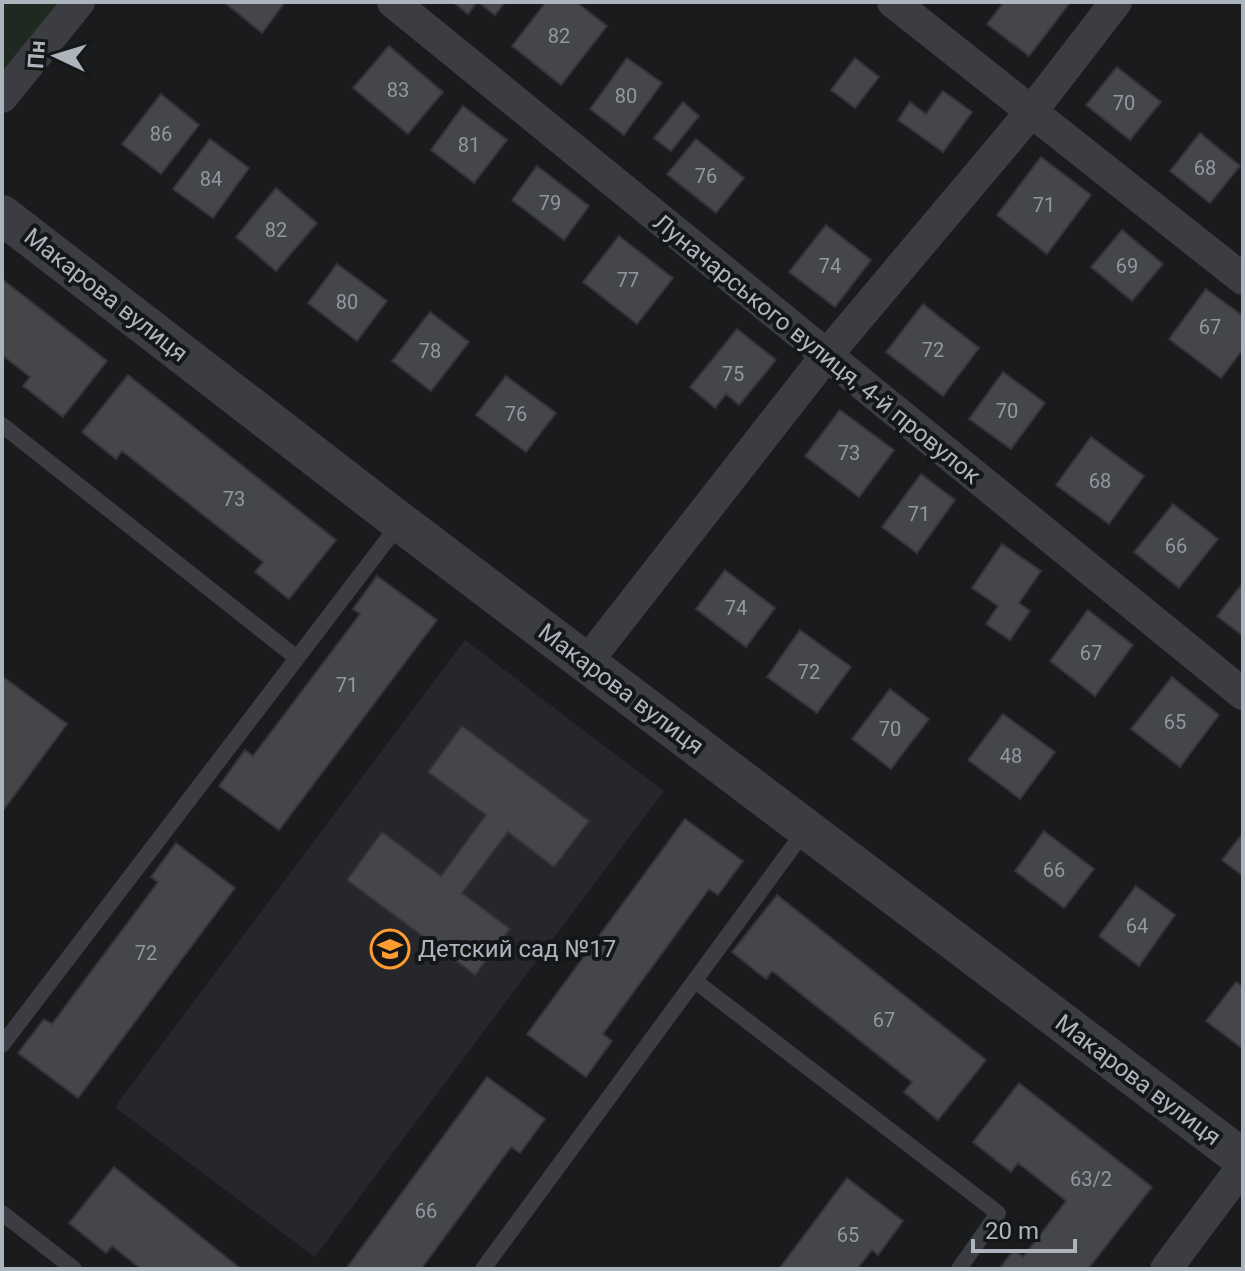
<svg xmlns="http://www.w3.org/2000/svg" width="1245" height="1271" viewBox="0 0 1245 1271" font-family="Roboto,sans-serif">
	<rect width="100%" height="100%" fill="#1a1b1d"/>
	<path fill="#26272a" d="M465,640L664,791L315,1257L115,1107Z"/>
	<path fill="#1f291f" d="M2,2H63L2,75Z"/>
	<path fill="#44464a" stroke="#343539" stroke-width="2" d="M224,2H285L262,33Z
		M453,2H477L468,14Z
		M478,2H505L495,15Z
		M546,2H576L607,26L561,85L512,46Z
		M1004,2H1066L1069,4L1029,56L987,24Z
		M389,46L443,92L408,134L353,88Z
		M627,58L662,83L624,135L590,109Z
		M855,58L879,77L855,108L831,90Z
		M1117,67L1161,102L1130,140L1086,105Z
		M943,91L972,112L943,152L898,120L910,102L926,114Z
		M161,94L199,125L161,174L122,144Z
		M683,102L699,116L671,151L654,138Z
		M463,106L507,140L474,183L431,150Z
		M1200,133L1240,166L1210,203L1170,171Z
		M210,139L249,168L213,218L173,189Z
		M696,139L744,178L716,213L667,174Z
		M1041,157L1091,195L1047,254L997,215Z
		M537,166L589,206L564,240L512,200Z
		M276,188L317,223L276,271L236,237Z
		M826,225L871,260L835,307L789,272Z
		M1122,230L1163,264L1132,301L1091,267Z
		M619,236L673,278L637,324L583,282Z
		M337,264L387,301L357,341L308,303Z
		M2,279L107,361L63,417L23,386L30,377L2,355Z
		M1206,289L1243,316V349L1221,378L1169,339Z
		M923,304L979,348L943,396L886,352Z
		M430,312L469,342L431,391L392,361Z
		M737,329L776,360L739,405L726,394L715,408L690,387Z
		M1003,372L1045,403L1011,449L969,419Z
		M128,375L336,540L289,599L255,572L263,562L122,451L116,459L82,432Z
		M506,376L556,413L526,452L476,415Z
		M840,410L894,450L859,497L805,456Z
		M1091,437L1144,476L1109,524L1056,485Z
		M921,474L955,500L917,553L882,527Z
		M1173,504L1218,539L1179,588L1134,552Z
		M1002,544L1041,571L1019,603L1030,611L1010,640L986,624L998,606L972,588Z
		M725,570L775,608L746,647L696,609Z
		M377,576L437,620L279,830L219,786L245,750L253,756L360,614L353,609Z
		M1243,583V636L1217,616Z
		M1088,610L1133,645L1095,696L1050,661Z
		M800,630L851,667L817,713L767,677Z
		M2,676L67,724L2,812Z
		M1172,677L1219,715L1180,767L1131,729Z
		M890,689L929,719L891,769L852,739Z
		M1003,714L1055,752L1020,799L968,760Z
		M462,726L589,821L554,867L508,832L462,893L510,929L475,975L347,880L382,832L441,876L486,815L428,772Z
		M685,819L743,861L718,895L709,889L603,1034L612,1041L586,1077L527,1034Z
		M1044,831L1094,869L1064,908L1015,871Z
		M1243,833V876L1222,860Z
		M176,843L235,888L78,1098L18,1053L44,1019L52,1024L158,882L151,877Z
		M1136,886L1175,915L1139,966L1099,936Z
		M777,895L986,1060L938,1120L904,1092L912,1082L772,971L766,979L732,952Z
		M1236,982L1243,987V1049L1206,1021Z
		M487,1077L545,1119L520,1153L511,1147L421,1269H346Z
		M1019,1083L1152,1187L1088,1269H999L1014,1250L1023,1257L1066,1201L1018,1163L1011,1172L973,1142Z
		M114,1167L241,1269H141L112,1246L106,1253L69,1223Z
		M847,1178L903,1221L878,1255L872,1250L857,1269H779Z"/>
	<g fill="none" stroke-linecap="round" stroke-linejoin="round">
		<path stroke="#3b3d43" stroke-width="16" d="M2,425L297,658
			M695,981L998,1213L959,1269
			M2,1045L400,523
			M2,1213L74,1269
			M483,1269L806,829"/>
		<path stroke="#3b3d43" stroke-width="32" d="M393,2L1243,694
			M893,2L1243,279
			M2,97L79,2
			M586,663L826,356L1032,111L1116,2
			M1166,1269L1243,1166"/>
		<path stroke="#3b3d43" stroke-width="40" d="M2,215L400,522L1243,1159"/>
	</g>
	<defs>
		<symbol id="school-ring" viewBox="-11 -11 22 22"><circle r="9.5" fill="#151618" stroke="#ff9c30" stroke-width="1.5"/><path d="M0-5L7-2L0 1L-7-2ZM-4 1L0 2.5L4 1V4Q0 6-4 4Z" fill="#ff9c30"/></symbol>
	</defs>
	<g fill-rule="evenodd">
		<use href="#school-ring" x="368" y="927" width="44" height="44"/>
	</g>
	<g text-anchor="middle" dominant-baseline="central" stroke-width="8" stroke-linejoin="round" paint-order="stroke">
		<g font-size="20" fill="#9298a1">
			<text x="559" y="36">82</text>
			<text x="398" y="90">83</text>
			<text x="626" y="96">80</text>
			<text x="1124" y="103">70</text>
			<text x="161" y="134">86</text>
			<text x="469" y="145">81</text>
			<text x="1205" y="168">68</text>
			<text x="706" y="176">76</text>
			<text x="211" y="179">84</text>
			<text x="550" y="203">79</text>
			<text x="1044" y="205">71</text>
			<text x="276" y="230">82</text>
			<text x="830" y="266">74</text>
			<text x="1127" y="266">69</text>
			<text x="628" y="280">77</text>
			<text x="347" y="302">80</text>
			<text x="1210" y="327">67</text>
			<text x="933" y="350">72</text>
			<text x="430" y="351">78</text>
			<text x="733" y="374">75</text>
			<text x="1007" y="411">70</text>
			<text x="516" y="414">76</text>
			<text x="849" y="453">73</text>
			<text x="1100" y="481">68</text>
			<text x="234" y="499">73</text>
			<text x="919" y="514">71</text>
			<text x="1176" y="546">66</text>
			<text x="736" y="608">74</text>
			<text x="1091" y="653">67</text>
			<text x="809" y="672">72</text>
			<text x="347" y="685">71</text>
			<text x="1175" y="722">65</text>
			<text x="890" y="729">70</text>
			<text x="1011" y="756">48</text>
			<text x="1054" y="870">66</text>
			<text x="1137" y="926">64</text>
			<text x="146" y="953">72</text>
			<text x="884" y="1020">67</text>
			<text x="1091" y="1179">63/2</text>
			<text x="426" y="1211">66</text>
			<text x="848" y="1235">65</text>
		</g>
		<g font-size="24" fill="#acb4be" stroke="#151618">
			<text transform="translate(106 295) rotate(38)">Макарова вулиця</text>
			<text transform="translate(817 349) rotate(39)">Луначарського вулиця, 4-й провулок</text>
			<text transform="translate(621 689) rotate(37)">Макарова вулиця</text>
			<text transform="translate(1138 1080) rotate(37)">Макарова вулиця</text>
		</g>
		<g font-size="24" fill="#acb4be" stroke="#151618" text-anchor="start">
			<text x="418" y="949">Детский сад №17</text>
		</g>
	</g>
	<rect width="1245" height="1271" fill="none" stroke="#acb4be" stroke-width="8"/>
	<g transform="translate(56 56) rotate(274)" stroke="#151618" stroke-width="6" paint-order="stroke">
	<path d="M0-6L14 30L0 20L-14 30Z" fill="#acb4be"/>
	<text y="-12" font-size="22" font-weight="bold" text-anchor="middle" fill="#acb4be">Пн</text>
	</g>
	<path d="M973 1239v12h102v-12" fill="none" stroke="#acb4be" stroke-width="4"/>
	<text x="985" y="1239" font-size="24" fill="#acb4be" stroke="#151618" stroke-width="6" paint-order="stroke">20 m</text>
</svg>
